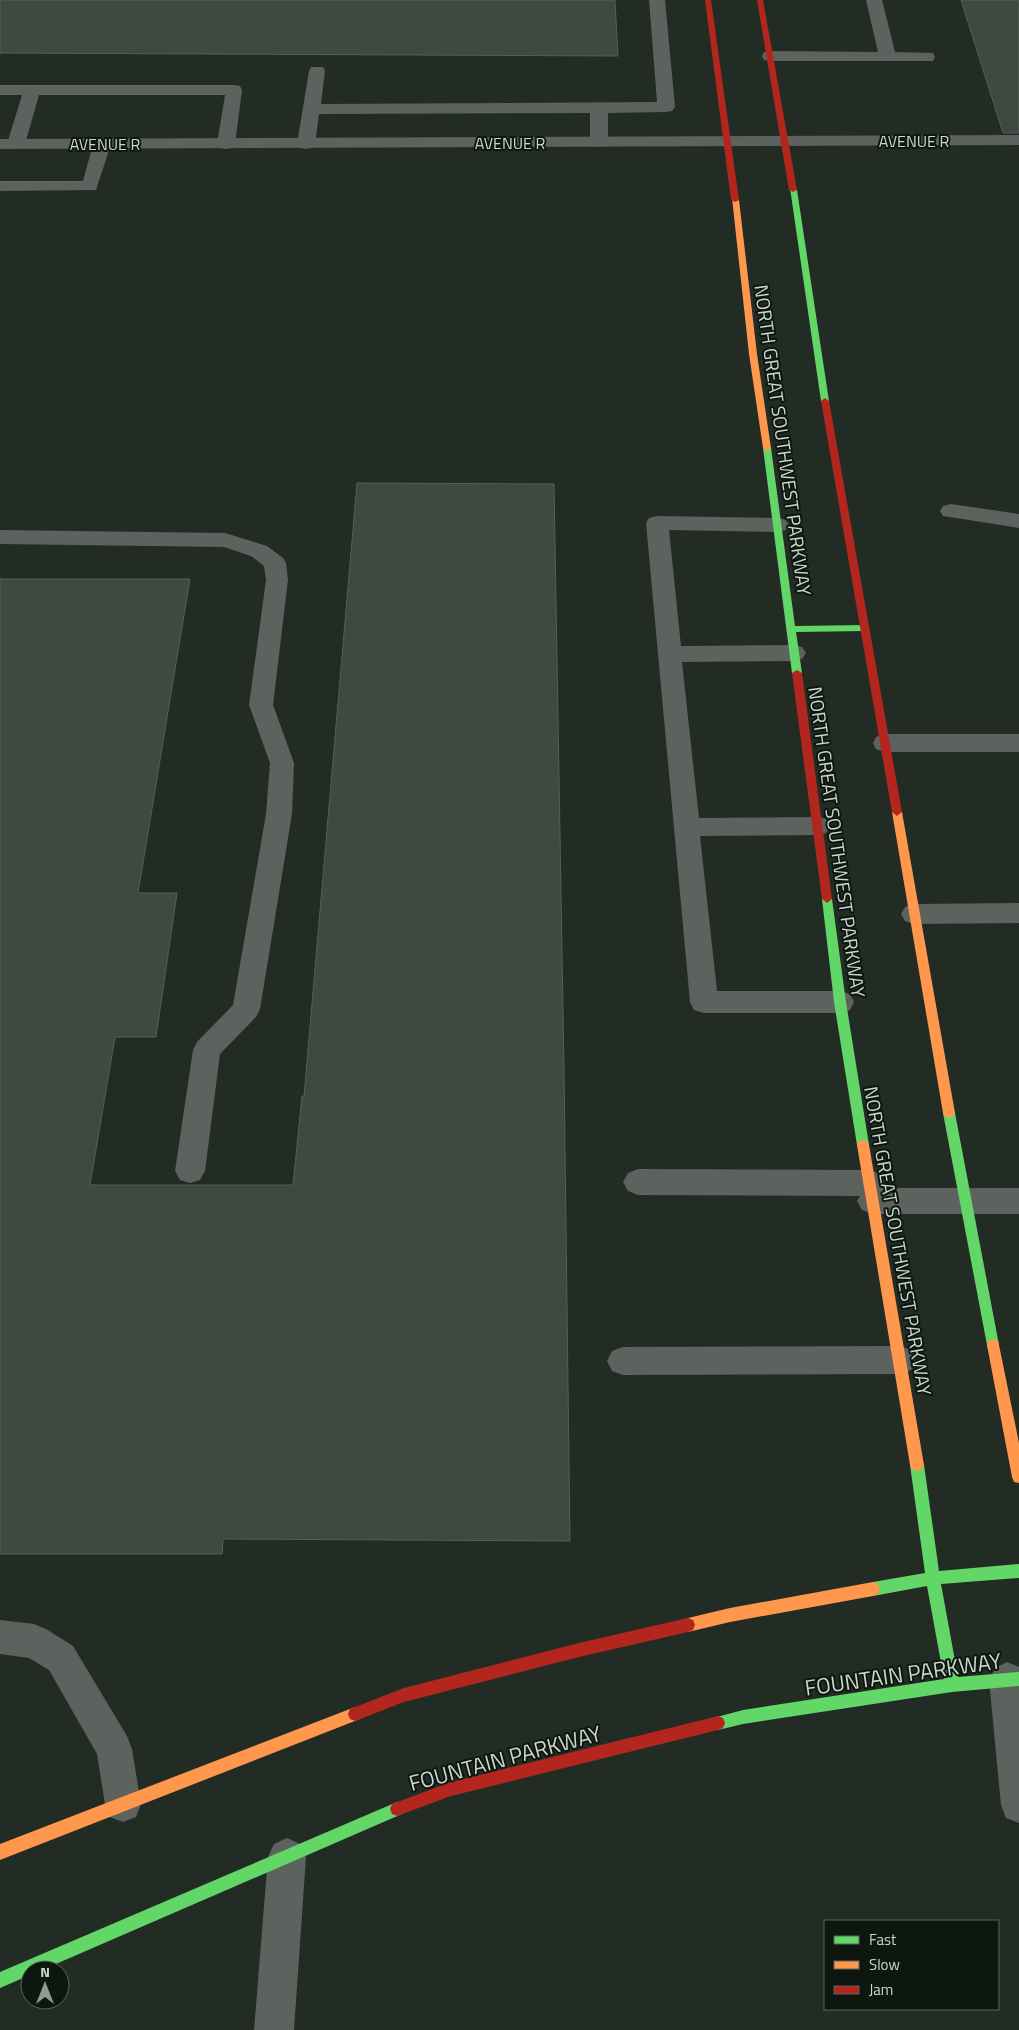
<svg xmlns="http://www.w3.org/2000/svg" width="1019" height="2030" viewBox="0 0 1019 2030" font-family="'Titillium Web',sans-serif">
<rect width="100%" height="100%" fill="#222c25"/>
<path fill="#404842" stroke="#555e58" d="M0,0H615L618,56L0,53Z
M961,0H1019V133H1003Z
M357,483L554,484L564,1069L570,1541L223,1539L222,1554H0V579H190L138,893H177L156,1037H115L90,1185H293L302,1096H304Z"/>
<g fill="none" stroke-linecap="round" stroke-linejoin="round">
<path fill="#5c625e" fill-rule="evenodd" d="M649,0H665L675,107L672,111L666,112L608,113V142L605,146L599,147L593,146L590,142V113L319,114L315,144L312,148L306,149L300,148L297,144L309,71L311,67H323L325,71L321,104L657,102Z
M866,0H882L895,52L933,53L935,57L933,61H770L764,60L762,56L764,52L770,51L878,52Z
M0,85H234L240,86L242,90L235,144L232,148L226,149L220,148L217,144L225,95H39L25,144L22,148L16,149L10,148L7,144L22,95H0Z
M102,139L108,140L111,144L96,190L0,191V181H83L93,144L96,140Z
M951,504L1019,514V528L943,516L940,511L943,506Z
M657,516L778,518L786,520L789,525L786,530L778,532L669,530L681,646L794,645L802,647L806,653L802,659L794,661L682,662L699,818L817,817L826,819L830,826L826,833L817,835L700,836L717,991H840L850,994L854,1002L850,1010L840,1013H704L694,1010L690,1002L646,523L649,518Z
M0,530L225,533L267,546L283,558L286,563L288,580L273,705L294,763L292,814L260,1009L256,1017L220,1054L205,1171L200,1180L190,1183L180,1180L175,1171L193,1050L197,1042L233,1005L266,814L270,763L249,705L266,580L264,566L251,556L224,547L0,544Z
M885,734H1019V752H885L876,749L873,743L876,737Z
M1019,903V923L914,924L905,921L901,914L905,907L914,904Z
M638,1169L870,1170L880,1174L885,1183L882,1188H1019V1214H872L862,1210L857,1201L860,1196L638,1195L628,1191L623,1182L628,1173Z
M900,1346L911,1350L916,1360L911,1370L900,1374L623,1375L612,1371L607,1361L612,1351L623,1347Z
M0,1620L34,1624L46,1629L73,1646L127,1736L132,1749L141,1804L136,1817L123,1822L110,1817L105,1804L97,1754L49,1670L29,1658L0,1654Z
M1007,1662L1019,1667V1823L1006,1818L1001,1805L989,1680L995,1668Z
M287,1838L300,1844L306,1857L294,2030H254L268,1857L274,1844Z"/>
<path fill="#5c625e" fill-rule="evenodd" d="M1019,135V145L0,149V139Z"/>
<path fill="#63d668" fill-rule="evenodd" d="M790,188L797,190L829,401L825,404L821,401Z
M767,445L771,448L795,626L865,625L870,628L865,631L796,632L802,673L797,676L792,673L763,448Z
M827,895L832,899L846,1002L869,1145L867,1149L863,1150L859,1149L857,1145L834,1002L822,899Z
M949,1108L953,1110L955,1113L999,1345L998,1349L993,1351L988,1349L987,1345L943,1113L945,1110Z
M917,1459L922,1461L924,1465L939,1571L1019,1564V1578L941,1584L958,1677L1019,1672V1686L952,1692L743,1724L718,1730L713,1728L711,1723L713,1718L743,1710L944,1679L927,1586L873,1596L868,1594L866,1589L868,1584L873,1582L925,1573L910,1465L912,1461Z
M397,1802L402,1804L404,1809L402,1814L42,1970H30V1975L0,1988V1972Z"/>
<path fill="#ff974d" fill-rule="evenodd" d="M732,198L739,200L757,354L771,448L767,451L763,448L749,354Z
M897,808L902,812L955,1113L953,1116L949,1118L945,1116L943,1113L892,812Z
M863,1140L867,1141L869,1145L924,1465L922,1469L917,1471L912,1469L910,1465L857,1145L859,1141Z
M993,1339L998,1341L999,1345L1019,1443V1483L1014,1482L1012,1477L987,1345L988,1341Z
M873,1582L878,1584L880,1589L878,1594L873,1596L730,1622L688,1632L683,1630L681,1625L683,1620L688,1618L730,1608Z
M355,1707L360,1709L362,1714L360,1719L0,1860V1844Z"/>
<path fill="#b3261e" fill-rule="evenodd" d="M705,0H711L739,200L735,202L731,200Z
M757,0H763L797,190L793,192L789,190Z
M825,398L829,401L902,812L897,816L892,812L821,401Z
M797,670L802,673L832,899L827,903L822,899L792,673Z
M688,1618L693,1620L695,1625L693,1630L688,1632L579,1657L404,1702L355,1721L350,1719L348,1714L350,1709L404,1688L579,1643Z
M718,1716L723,1718L725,1723L723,1728L718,1730L451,1796L397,1816L392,1814L390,1809L392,1804L451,1782Z"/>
</g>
<g text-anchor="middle" stroke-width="4" stroke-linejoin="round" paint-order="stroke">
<g font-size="16" fill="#cbd6ce" stroke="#0e1610">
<text x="914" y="147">AVENUE R</text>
<text x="510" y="149">AVENUE R</text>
<text x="105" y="150">AVENUE R</text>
</g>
<g font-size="19" fill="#cbd6ce" stroke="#0e1610">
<text transform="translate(783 440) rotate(82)" y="7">NORTH GREAT SOUTHWEST PARKWAY</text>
<text transform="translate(837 842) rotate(82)" y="7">NORTH GREAT SOUTHWEST PARKWAY</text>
<text transform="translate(898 1241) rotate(80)" y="7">NORTH GREAT SOUTHWEST PARKWAY</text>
</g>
<g font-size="22" fill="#cbd6ce" stroke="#0e1610">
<text transform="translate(903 1674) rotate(-8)" y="8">FOUNTAIN PARKWAY</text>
<text transform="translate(505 1758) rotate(-15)" y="8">FOUNTAIN PARKWAY</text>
</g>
</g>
<rect x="824" y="1920" width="175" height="90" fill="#0e1610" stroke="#5a635c"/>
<rect x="834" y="1936" width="25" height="8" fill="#63d668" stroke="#5a635c"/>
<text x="869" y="1945" font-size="15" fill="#cbd6ce">Fast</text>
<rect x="834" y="1961" width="25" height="8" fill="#ff974d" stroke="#5a635c"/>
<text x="869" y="1970" font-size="15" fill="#cbd6ce">Slow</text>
<rect x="834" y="1986" width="25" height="8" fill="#b3261e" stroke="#5a635c"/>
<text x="869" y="1995" font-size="15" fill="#cbd6ce">Jam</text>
<g transform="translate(45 1985)"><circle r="24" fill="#0e1610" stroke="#5a635c"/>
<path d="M0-4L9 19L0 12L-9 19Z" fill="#909a93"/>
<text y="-8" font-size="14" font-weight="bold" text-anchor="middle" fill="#cbd6ce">N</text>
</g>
</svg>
